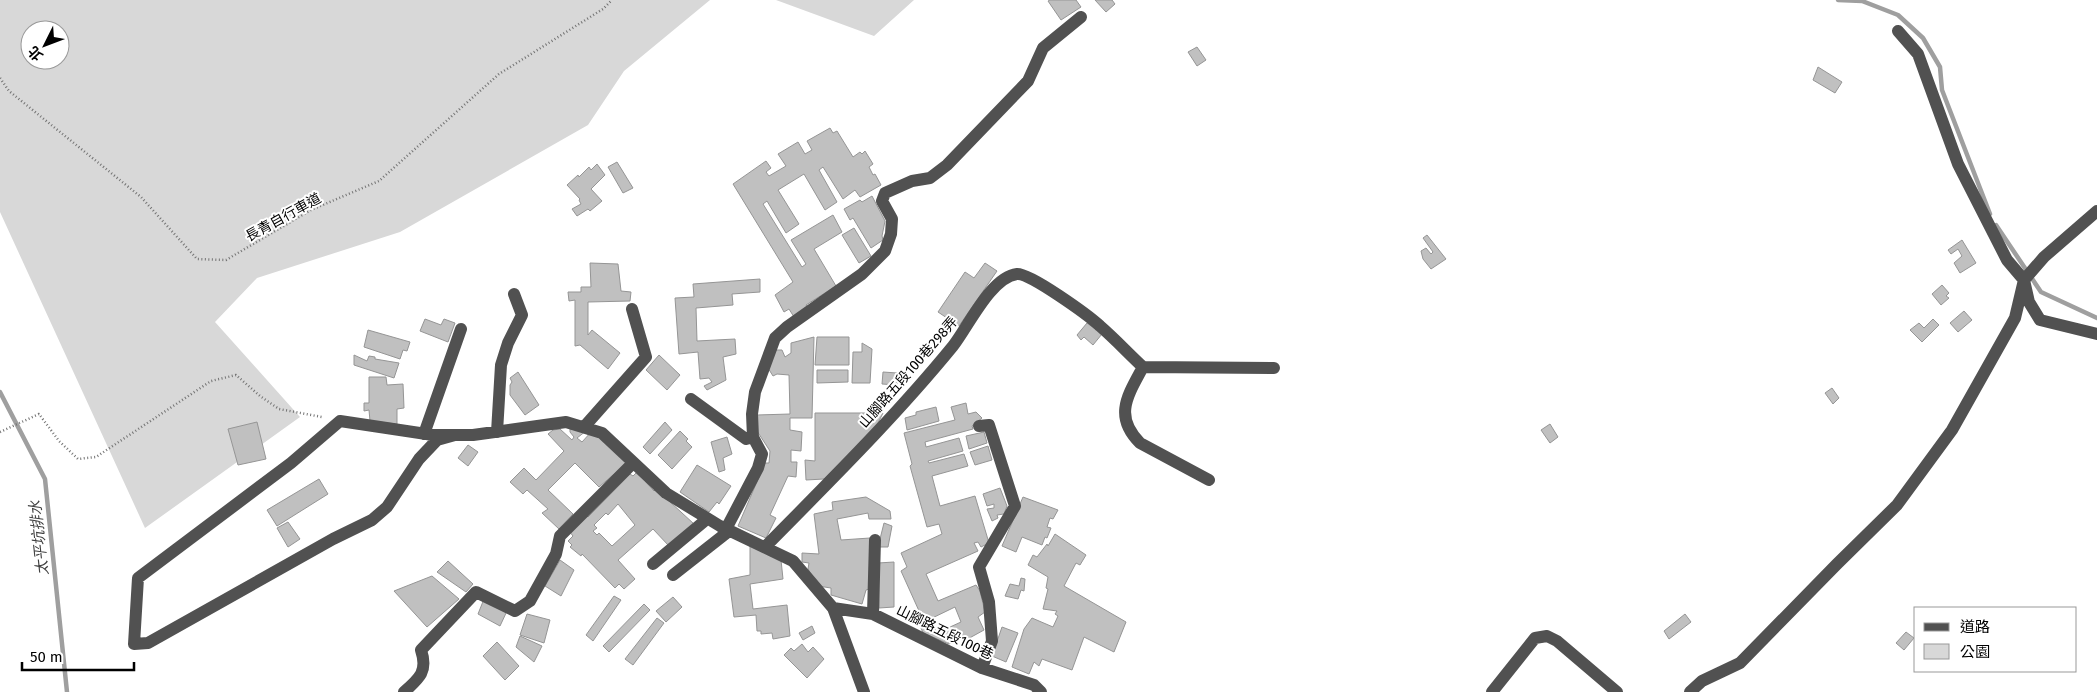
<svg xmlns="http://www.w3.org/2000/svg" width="2097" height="692" viewBox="0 0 2097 692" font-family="'Fira Sans','Noto Sans TC',sans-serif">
<rect width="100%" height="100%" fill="#fff"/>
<path fill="#d8d8d8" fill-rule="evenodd" d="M0,0H710L624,71L588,125L400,232L257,278L215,322L300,417L145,528L0,212ZM30,30H60V60H30Z
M776,0H914L874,36Z"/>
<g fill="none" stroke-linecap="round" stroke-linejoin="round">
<path stroke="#9f9f9f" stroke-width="4.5" d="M1838,0L1862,1L1898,15L1923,38L1940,67L1942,90L1990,214
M1996,225L2041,292L2097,318
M0,392L45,479L67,692"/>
</g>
<path fill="#c0c0c0" stroke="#959595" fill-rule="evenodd" d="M1050,0H1076L1081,7L1061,20L1048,1Z
M1095,0H1112L1115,4L1106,12Z
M1197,47L1206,60L1197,66L1188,52Z
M1818,67L1842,82L1835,93L1813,80Z
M830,128L833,133L837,131L853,157L860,152L862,154L865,151L873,164L869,167L873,175L875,174L881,185L860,197L855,190L843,199L823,167L819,170L837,202L825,210L804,174L778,190L799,224L786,233L767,201L763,204L802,267L806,264L791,240L833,215L842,232L814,249L836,286L806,305L808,308L794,317L789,309L784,312L775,295L793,282L733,184L766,161L771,168L766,172L769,176L786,166L778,154L798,142L805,154L812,150L807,141Z
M617,162L633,188L623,193L608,167Z
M597,164L605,175L591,189L602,201L590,211L588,209L577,216L572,209L581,204L579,200L580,199L567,185L578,175L579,177L589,167L591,170Z
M872,196L885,221L882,236L883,240L871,248L853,218L850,220L844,209L860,200L862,202Z
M854,228L871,256L859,263L842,235Z
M1427,235L1446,259L1431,269L1423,259L1421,251L1426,248L1431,254L1433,252L1423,238Z
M1962,240L1976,263L1960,273L1954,263L1962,256L1958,249L1951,254L1948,250Z
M590,263L618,264L621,291L631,292L630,301L588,302V335L592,330L620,353L608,369L580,345L575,346V300L569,301L568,292H581V287H591Z
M985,263L997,271L959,326L938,312L965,272L974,278Z
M760,279V292L732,294L733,305L696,308L697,341L735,339L736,354L723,357L726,380L707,390L704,386L712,382L709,378L700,379L698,352L679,354L675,298L694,297L693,284Z
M1942,285L1949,293L1946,296L1949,298L1941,305L1932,294Z
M1964,311L1972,320L1958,332L1950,323Z
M425,319L441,325L444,319L455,323L448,342L420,331Z
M1933,319L1939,325L1922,342L1910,330L1919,323L1924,328Z
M1087,323L1102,334L1093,345L1084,337L1081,340L1077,335Z
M368,330L410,342L407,351L403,350L400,359L364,347Z
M814,337L812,418H790V430L802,432L801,451L791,450V462H797L796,477L788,476L770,515L776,518L766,538L738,526L765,463H769L770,451L757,431V415L790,414L789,375L777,374L773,376L768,368L776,350H782L785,357L791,353V343Z
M817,337H849V365H815Z
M862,343L872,349L870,383H852L853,352H862Z
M354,355L367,361L369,356L375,357V359L399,363L394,378L354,365Z
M659,355L680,375L667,390L646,370Z
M817,370H848V382L817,383Z
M518,372L539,405L525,415L510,395V385L512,382L510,378Z
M883,372L897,373V385L882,384Z
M369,377H386L387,385L403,384L404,408L397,409V424L370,421L369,410L364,411V403H369Z
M1832,388L1839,398L1833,404L1825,393Z
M966,403L968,414L976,412L982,418L972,426L973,429L925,442L926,447L959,438L963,451L928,461L929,463L964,454L968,466L932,476L940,506L975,496L989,543L981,547L978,542L974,543L978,551L926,574L938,601L976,585L980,591L985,612L978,617L984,630L964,641L962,638L949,644L923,633L921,628L932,623L937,633L961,622L955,607L924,622L901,571L907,567L901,553L942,534L939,524L927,527L910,466L912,464L904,433L955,420L951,407Z
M936,407L939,421L907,430L905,418L916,415V412Z
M815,413H883L876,427L824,479L806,480L805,460L815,461Z
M257,422L266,459L238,465L228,429Z
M665,422L672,430L650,454L643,447Z
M1550,424L1558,437L1550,443L1541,430Z
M560,429L572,440L574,437L570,432V429L586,431L577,438L582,442L592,431L627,463L599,487L575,463L548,490L573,514L559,529L542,513L548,509L527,490L523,494L510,482L524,468L536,480L564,451L548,434L553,430Z
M680,431L688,439L686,441L692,447L672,469L658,455Z
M984,432L987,443L969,449L966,436Z
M727,437L732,454L723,458L725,470L719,472L711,442Z
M468,445L478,452L468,466L458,458Z
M988,446L992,460L975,465L970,452Z
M697,465L731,486L719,504L717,502L709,512L680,492Z
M637,472L654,491L656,489L694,524L669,546L653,529L618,560L635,579L624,589L619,584L615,588L582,554L581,556L570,547L572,545L568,541L573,536L569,531L586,515L588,517L630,474L633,476ZM618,504L635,525L612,546L599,533L597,535L593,531L597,528L594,525L606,513L608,515Z
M319,479L328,494L277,526L267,510Z
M1000,488L1007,506L1004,514L997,515L998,518L992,521L987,509L994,508V504L987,506L983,494Z
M866,497L890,511L891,519H869L868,513L837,519L841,540L870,538L869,589L866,590L862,604L831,595V588L818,586L808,569L809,563L802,562V553L819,554L814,514L833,510L832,502Z
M1023,497L1058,510L1053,519L1050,518L1047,527L1051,528L1047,538L1045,537L1042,545L1022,537L1016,552L1002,546Z
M288,522L300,539L288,547L277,528Z
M884,523L892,526L888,547H878Z
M1055,534L1086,555L1080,565L1076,563L1064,586L1126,622L1114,652L1084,637L1072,670L1042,659L1039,666L1034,662L1029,674L1012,667L1024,629L1032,618L1053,627L1058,616L1055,614L1057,611L1043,609L1048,589L1046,588L1048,577L1028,565L1033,555L1037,557L1047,544L1048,546Z
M750,546L781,560L783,579L750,584L753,609L787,605L790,636L773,639L772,633L761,634V631H757L756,615L734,617L729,579L750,575Z
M560,560L574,570L561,596L545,586Z
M448,561L473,584L466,592L437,572Z
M894,562V607L879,608L878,563Z
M432,576L459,599L427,627L394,591Z
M1021,578L1025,579L1024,591L1021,590L1018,599L1005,596L1010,584L1019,586Z
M614,596L621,600L593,641L586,635Z
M673,597L682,607L666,622L656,611Z
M484,599L507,611L500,626L478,614Z
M644,604L650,610L609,652L603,646Z
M527,614L550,620L544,643L520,635Z
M1685,614L1691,622L1669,639L1664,631Z
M657,618L664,623L633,665L625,659Z
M812,626L815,633L803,640L799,633Z
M1002,627L1018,633L1006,662L992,656Z
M1906,632L1914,638L1904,650L1896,643Z
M520,636L542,646L534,662L516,647Z
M497,642L519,666L505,680L483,656Z
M802,644L808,652L813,647L824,659L807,678L784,655L791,648L794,651Z"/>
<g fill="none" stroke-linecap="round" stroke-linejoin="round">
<path stroke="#737373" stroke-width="2.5" stroke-dasharray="1 2.5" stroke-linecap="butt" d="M0,78L9,91L141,197L197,259L226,260L311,210L379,181L499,74L603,9L612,0
M0,432L39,414L59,441L78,459L96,457L211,381L236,375L260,396L279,409L322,417"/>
<path stroke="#515151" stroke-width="12" d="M1898,31L1918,54L1958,164L2007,260L2024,280L2029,302L2040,320L2097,334
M1143,367C1128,395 1113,416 1140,443L1209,480
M691,399L746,439L753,437
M979,426L989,425L1015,506L979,567L989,602L992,641L982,668
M584,427L646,357L632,309
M497,432L501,365L508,343L522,315L514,294
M424,434L461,329
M455,435L437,440L419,459L387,507L372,520L333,539L148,643L134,644L138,578L291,463L340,421L433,435H473L566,422L602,433L666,493L720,526L793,561L833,608L864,692
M726,529L758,468L762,454L753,437L752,414L755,392L775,338L787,327L862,274L885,251L891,234L892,219L882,201L885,193L912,181L930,178L947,165L1028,81L1043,48L1081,17
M765,547C829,482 895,417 953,346C968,327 991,277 1017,274C1030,273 1088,315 1100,326C1115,339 1129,354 1143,367L1274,368
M653,564L707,519
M673,575L729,531
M833,608L873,614L982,668L1034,685L1041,692
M873,614L875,540
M404,692C420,678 428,671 421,650L476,592L515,611L530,601L556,554L560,536L633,463
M1492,692L1535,638L1547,636L1557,641L1617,692
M1690,692L1702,681L1740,663L1837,564L1897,505L1952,430L2015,318L2024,280L2044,257L2097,211"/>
</g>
<g text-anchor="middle" stroke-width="4" stroke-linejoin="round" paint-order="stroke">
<g font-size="14" fill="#000" stroke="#fff">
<text transform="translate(283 217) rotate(-29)" y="5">長青自行車道</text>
<text transform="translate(908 372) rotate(-49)" y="5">山腳路五段100巷298弄</text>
<text transform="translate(945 632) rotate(26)" y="5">山腳路五段100巷</text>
</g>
<g font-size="15" font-style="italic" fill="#404040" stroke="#fff">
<text transform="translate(39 538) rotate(-96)" y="5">太平坑排水</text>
</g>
</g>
<rect x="1914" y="607" width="162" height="65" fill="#ffffff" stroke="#999999"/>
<rect x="1924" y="623" width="25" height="8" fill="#515151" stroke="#999999"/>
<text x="1960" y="632" font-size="15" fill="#000000">道路</text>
<rect x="1924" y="644" width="25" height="15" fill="#d8d8d8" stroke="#999999"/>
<text x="1960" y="657" font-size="15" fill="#000000">公園</text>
<g transform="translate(45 45) rotate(228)"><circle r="24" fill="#ffffff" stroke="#999999"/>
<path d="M0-4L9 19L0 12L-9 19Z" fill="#000000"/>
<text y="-8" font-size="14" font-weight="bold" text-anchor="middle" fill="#000000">北</text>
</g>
<path d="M22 662v8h112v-8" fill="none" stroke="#000000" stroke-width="2.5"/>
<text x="30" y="662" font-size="15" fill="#000000" stroke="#ffffff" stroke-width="4" paint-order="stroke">50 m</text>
</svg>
